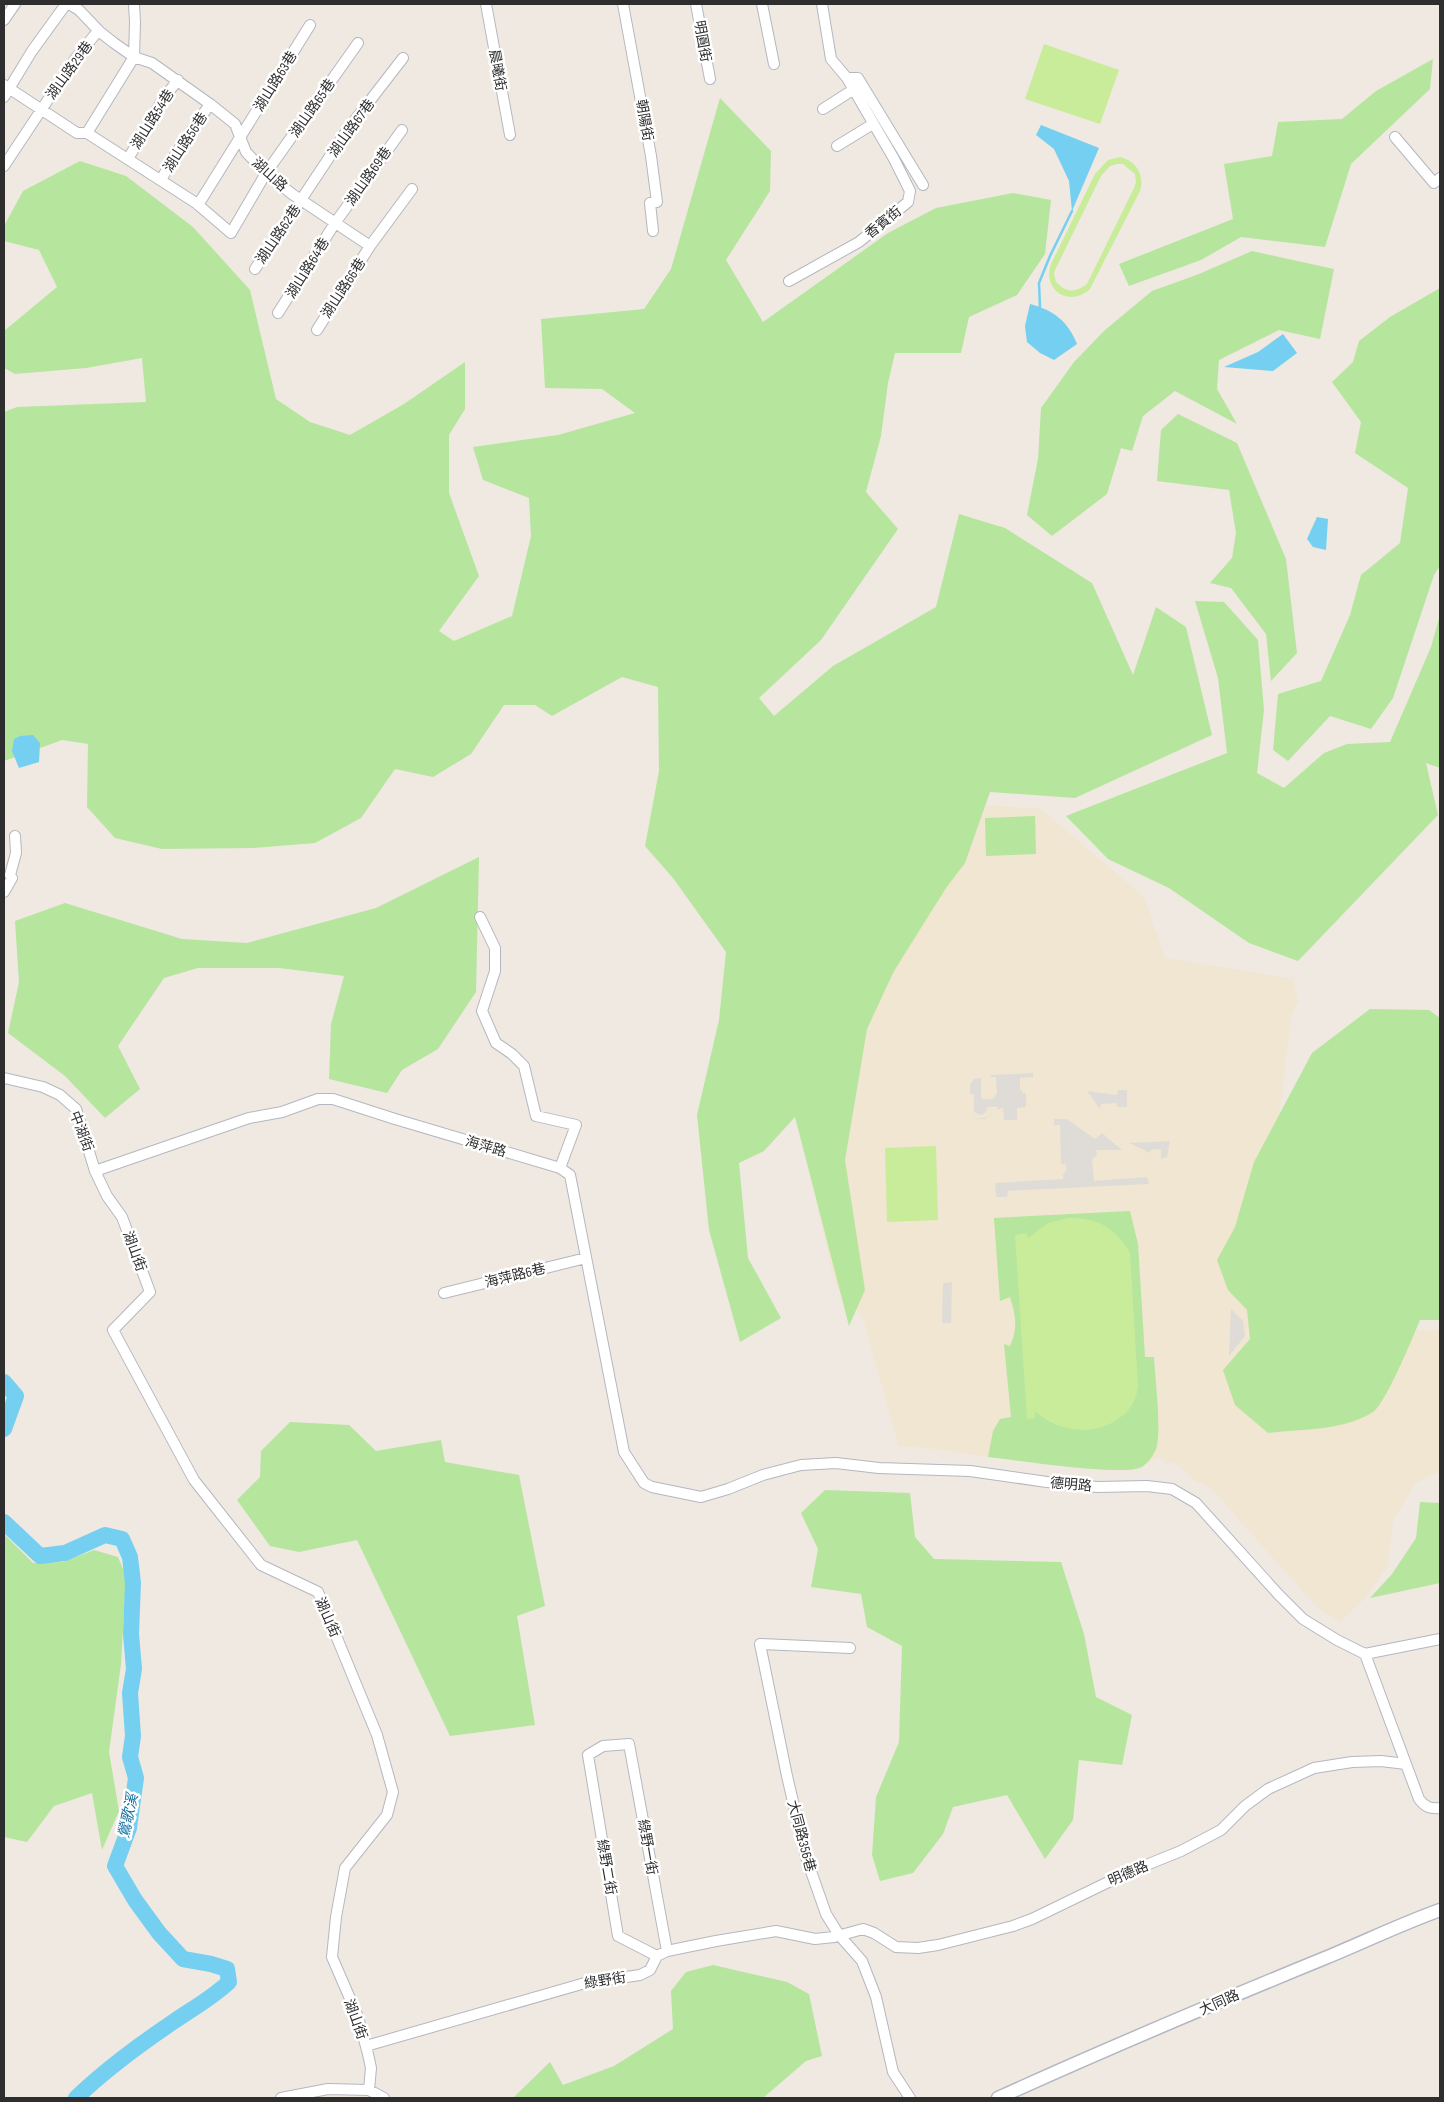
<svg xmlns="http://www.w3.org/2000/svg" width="1444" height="2102" viewBox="0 0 1444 2102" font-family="'Sofia Sans Condensed','Noto Sans TC',sans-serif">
<rect width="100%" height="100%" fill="#efe9e1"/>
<path fill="#f0e6d1" d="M969,804L1041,809L1144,897L1165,958L1293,979L1298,1001L1291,1017L1280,1110L1281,1187L1360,1330H1440V1471L1416,1483L1393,1520L1388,1566L1364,1599L1340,1622L1318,1608L1209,1486L1195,1481L1175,1463L1170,1462L1166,1464L1160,1457L1132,1470H1107L988,1457L928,1448L899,1446L863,1318L835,1284L816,1202L830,1013Z"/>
<path fill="#b6e59e" d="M1433,59L1430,89L1351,164L1325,247L1241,237L1201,260L1129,286L1119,264L1233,219L1224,164L1272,156L1278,122L1342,119L1376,91Z
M720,98L771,151L770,191L726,260L763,322L888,233L936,208L1013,193L1051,200L1045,254L1017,295L969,317L961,353H895L888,383L881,436L866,492L898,529L821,640L759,698L774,716L833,666L936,607L959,514L1005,528L1092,583L1133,675L1156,607L1186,627L1212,735L1075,798L990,792L965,863L946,888L894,971L867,1029L845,1160L865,1290L849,1326L795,1117L764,1151L739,1163L748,1258L781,1318L740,1342L709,1230L697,1115L719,1020L726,952L673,878L645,846L659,771L658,687L622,677L552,716L535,705H504L471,754L433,777L395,769L361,818L315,843L253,848L162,849L115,838L87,807L88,744L62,740L4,761V412L17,407L146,402L142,358L86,368L15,374L4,368V331L57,287L39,250L4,241V226L23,191L80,161L126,176L193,227L250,290L276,399L310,422L350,435L404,404L465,362V409L449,435V493L479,576L439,631L454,641L512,616L531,536L529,498L483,480L473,447L558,435L635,413L602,389L545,388L541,319L644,309L671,269Z
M1252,251L1334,269L1320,339L1279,330L1219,360L1217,389L1237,424L1175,391L1143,416L1132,451L1121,448L1107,494L1052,536L1027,515L1038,459L1041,408L1074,362L1105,330L1152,291L1199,274Z
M1440,288V566L1434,575L1393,698L1371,729L1330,716L1288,761L1273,750L1278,694L1321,681L1350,615L1361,575L1400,543L1408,488L1355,453L1361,422L1332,382L1353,362L1359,341L1390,317Z
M1178,414L1237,443L1286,559L1297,653L1271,681L1266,634L1231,588L1210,583L1232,558L1236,533L1229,490L1157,481L1161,430Z
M1195,601L1224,602L1258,640L1264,710L1257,773L1284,788L1324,753L1347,744L1390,742L1431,647L1440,615V768L1426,763L1438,815L1298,961L1249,943L1169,888L1108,859L1066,816L1227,753L1218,678Z
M1035,816L1036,854L986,856L985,818Z
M479,857L476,992L438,1049L402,1070L387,1093L329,1079L331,1024L344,976L279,968H198L164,978L118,1046L140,1089L105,1118L65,1076L8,1033L19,982L15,921L65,903L182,939L247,943L376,908Z
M1370,1009L1429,1010L1440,1018V1320H1420C1413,1337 1385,1405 1373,1412C1344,1431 1301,1429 1268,1433L1235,1405L1223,1370L1250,1339L1247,1310L1228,1290L1217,1260L1235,1227L1254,1162L1312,1053Z
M1130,1211L1138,1244L1145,1357H1154C1155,1379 1162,1430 1156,1449C1153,1456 1148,1463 1142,1467C1122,1477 1016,1460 988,1457L993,1431L1000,1419L1011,1417L1004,1344L1010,1346C1018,1328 1016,1316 1010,1297L1000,1301L994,1218Z
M290,1422L349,1425L376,1451L441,1440L445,1462L519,1475L545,1606L517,1616L535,1725L450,1736L357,1540L299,1552L270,1546L237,1500L260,1477L261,1451Z
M825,1490L910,1493L915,1537L934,1559L1061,1562L1084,1634L1096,1697L1132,1715L1122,1765L1079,1760L1073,1820L1045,1859L1007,1795L953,1807L943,1834L913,1873L880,1881L872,1855L876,1797L899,1742L902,1646L867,1627L861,1594L811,1587L818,1549L801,1513Z
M1420,1502L1440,1503V1583L1370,1598L1392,1574L1416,1538Z
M4,1534L33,1563L63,1562L94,1550L118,1557L126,1576L121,1664L109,1752L119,1811L102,1850L92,1793L54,1806L27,1842L4,1837Z
M713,1965L787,1982L809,1994L822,2056L806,2061L763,2098H483L514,2097L550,2062L563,2085L614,2066L673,2029L671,1991L686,1972Z"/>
<path fill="#c9ec9a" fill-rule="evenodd" d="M1044,44L1119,70L1100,124L1025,99Z
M1120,157C1136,161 1145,174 1140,191L1090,289C1069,308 1042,290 1051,264L1095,174L1108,160ZM1117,164H1123L1135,174L1136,182L1134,188L1087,284C1075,293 1067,293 1056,282L1054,274L1055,270L1101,176L1110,166Z
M936,1146L938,1220L887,1222L885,1148Z
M1068,1218C1098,1218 1115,1227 1130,1253L1138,1387C1137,1393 1135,1400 1132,1405C1109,1438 1062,1436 1035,1411V1418L1027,1419L1015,1235L1027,1233L1028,1238L1048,1223Z"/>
<path fill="#dfdcd8" d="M1033,1073V1077L1020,1078V1090H1022V1093H1026V1107L1017,1108V1120H1004L1003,1108L995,1110L985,1119H970L985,1118L999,1107H988L985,1113L981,1115L974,1112V1094H970V1084L974,1079L981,1078V1097L983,1099H992L997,1094L996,1077H991V1075Z
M1118,1090H1127V1107H1117V1103L1101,1104L1100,1109L1087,1091L1117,1095Z
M1054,1119H1067L1095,1139L1102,1133L1122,1150H1096L1097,1155L1092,1159L1094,1181L1147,1177L1149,1184L1008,1191L1007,1197H996L995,1183L1063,1179V1175L1067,1169L1065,1164H1061L1060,1125H1054Z
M1170,1141L1167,1157L1161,1159V1150L1154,1149L1151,1150L1150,1153L1129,1143Z
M952,1282L951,1323H942L943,1283Z
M1231,1309L1243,1321L1245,1336L1229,1356Z"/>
<path fill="#75cff0" d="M1041,125L1099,148L1072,211L1069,181L1054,149L1036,135Z
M1030,304C1053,310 1068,321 1077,344L1054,360L1040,353L1027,342L1025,326Z
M1283,334L1297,353L1273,371L1224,367L1258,352Z
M1317,517L1328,519L1326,550L1313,547L1307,539Z
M33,735L40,743L39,762L19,768L12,751L14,739L20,736Z"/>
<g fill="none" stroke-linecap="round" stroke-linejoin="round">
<path stroke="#75cff0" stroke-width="2.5" d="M1040,307L1039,283L1050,256L1072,211"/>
<path stroke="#75cff0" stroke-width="16" d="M4,1382L16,1396L4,1429
M4,1522L40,1556L65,1553L105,1535L122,1539L130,1557L133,1583L131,1634L134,1669L130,1693L133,1736L130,1757L136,1778L129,1828L115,1866L135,1900L159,1933L183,1959L211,1964L227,1969L229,1982C212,1998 192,2009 173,2022C139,2045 105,2070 76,2098"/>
<defs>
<path id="minor" d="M69,4L79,10L100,32L114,43L134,57L152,63L210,104L235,124L246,152L266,173L292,194L370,246
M486,4L510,135
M623,4L651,156L657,202L650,203L653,231
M696,4L710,79
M762,4L774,64
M822,4L831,59L847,78H858L923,185
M4,20L15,4
M4,85L77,133H87L196,203L231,233L266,173L358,43
M4,97L32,51L66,4
M823,109L848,93
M87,133L134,57L135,22L134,4
M1395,137L1434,183L1440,178
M837,146L868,127
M128,159L163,99L178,80
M4,166L75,59L98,31
M161,180L175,155L210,104
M198,205L310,25
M255,269L348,129L403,58
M789,281L859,242L908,202L910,191L894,159L847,78
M278,313L335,223L402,130
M317,330L370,246L412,189
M4,892L12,878L10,875L16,853L15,836
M480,917L495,948V971L482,1011L496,1043L512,1054L524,1066L536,1116L576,1125L560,1168
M4,1078L43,1087L60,1095L76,1109L95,1171L107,1196L122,1217L150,1292L113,1330L194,1480L261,1565L318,1592L377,1735L393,1792L387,1815L345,1868L336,1917L332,1957L358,2017L368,2054L371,2068L369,2090L384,2098
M95,1171L249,1118L282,1112L318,1099H333L395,1119L560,1168L570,1175L624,1452L644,1483L652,1487L701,1497L728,1489L763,1475L801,1465L836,1463L879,1468L970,1471L1047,1482L1097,1487L1147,1486L1172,1489L1196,1503L1278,1594L1303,1619L1337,1640L1365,1654L1440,1639
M444,1293L586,1258
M850,1648L760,1644L787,1776L806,1857L826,1914L839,1935L862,1961L876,1997L893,2072L910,2098
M1365,1654L1419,1799C1425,1807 1430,1809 1440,1808
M657,1956L618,1936L588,1755L603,1746L629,1744L667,1951
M366,2046L585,1983L640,1975L650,1970L657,1956L667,1951L716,1941L776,1931L815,1939L834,1937L863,1929L874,1933L896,1947L918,1948L938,1945L1013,1926L1032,1919L1129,1872L1181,1851L1221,1830L1245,1806L1268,1789L1314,1768L1352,1762L1381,1761L1406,1764
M281,2098L328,2089L369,2090"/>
<path id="tertiary" d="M998,2098C1106,2049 1215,2003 1325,1958C1364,1942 1401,1924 1440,1910"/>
</defs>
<use href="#minor" stroke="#b4b7c1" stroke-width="12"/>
<use href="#tertiary" stroke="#b4b7c1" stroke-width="15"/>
<use href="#minor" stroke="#fff" stroke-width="10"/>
<use href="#tertiary" stroke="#fff" stroke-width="12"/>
</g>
<g text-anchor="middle" stroke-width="5" stroke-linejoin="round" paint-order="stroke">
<g font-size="14" fill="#2e2e2e" stroke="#fff">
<text transform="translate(703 41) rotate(80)" y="5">明圓街</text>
<text transform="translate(69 70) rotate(-54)" y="5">湖山路29巷</text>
<text transform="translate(498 70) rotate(80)" y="5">晨曦街</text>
<text transform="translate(275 81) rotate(-58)" y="5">湖山路63巷</text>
<text transform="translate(312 108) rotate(-55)" y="5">湖山路65巷</text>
<text transform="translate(152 119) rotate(-58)" y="5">湖山路54巷</text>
<text transform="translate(645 120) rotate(80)" y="5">朝陽街</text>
<text transform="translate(351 128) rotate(-54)" y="5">湖山路67巷</text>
<text transform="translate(185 142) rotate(-57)" y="5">湖山路56巷</text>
<text transform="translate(270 174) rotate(42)" y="5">湖山路</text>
<text transform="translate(368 176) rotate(-55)" y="5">湖山路69巷</text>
<text transform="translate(883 222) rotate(-39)" y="5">香賓街</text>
<text transform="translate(278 234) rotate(-56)" y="5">湖山路62巷</text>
<text transform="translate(307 268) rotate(-58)" y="5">湖山路64巷</text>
<text transform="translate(343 288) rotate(-57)" y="5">湖山路66巷</text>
<text transform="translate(82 1131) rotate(69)" y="5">中湖街</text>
<text transform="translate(486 1146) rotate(16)" y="5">海萍路</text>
<text transform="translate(135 1251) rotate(70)" y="5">湖山街</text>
<text transform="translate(515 1275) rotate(-14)" y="5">海萍路6巷</text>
<text transform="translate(1071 1484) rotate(5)" y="5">德明路</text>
<text transform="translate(328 1617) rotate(66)" y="5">湖山街</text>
<text transform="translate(802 1836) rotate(75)" y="5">大同路356巷</text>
<text transform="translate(648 1847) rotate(80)" y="5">綠野一街</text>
<text transform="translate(607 1867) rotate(80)" y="5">綠野二街</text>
<text transform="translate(1128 1873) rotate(-23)" y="5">明德路</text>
<text transform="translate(605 1980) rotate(-9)" y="5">綠野街</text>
<text transform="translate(1219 2002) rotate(-24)" y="5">大同路</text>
<text transform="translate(356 2019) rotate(70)" y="5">湖山街</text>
</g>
<g font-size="15" font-style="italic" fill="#0d6fa3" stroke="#fff">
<text transform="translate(128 1816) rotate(-78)" y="5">鶯歌溪</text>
</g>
</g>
<rect width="1444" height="2102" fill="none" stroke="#2e2e2e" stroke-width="10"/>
</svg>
